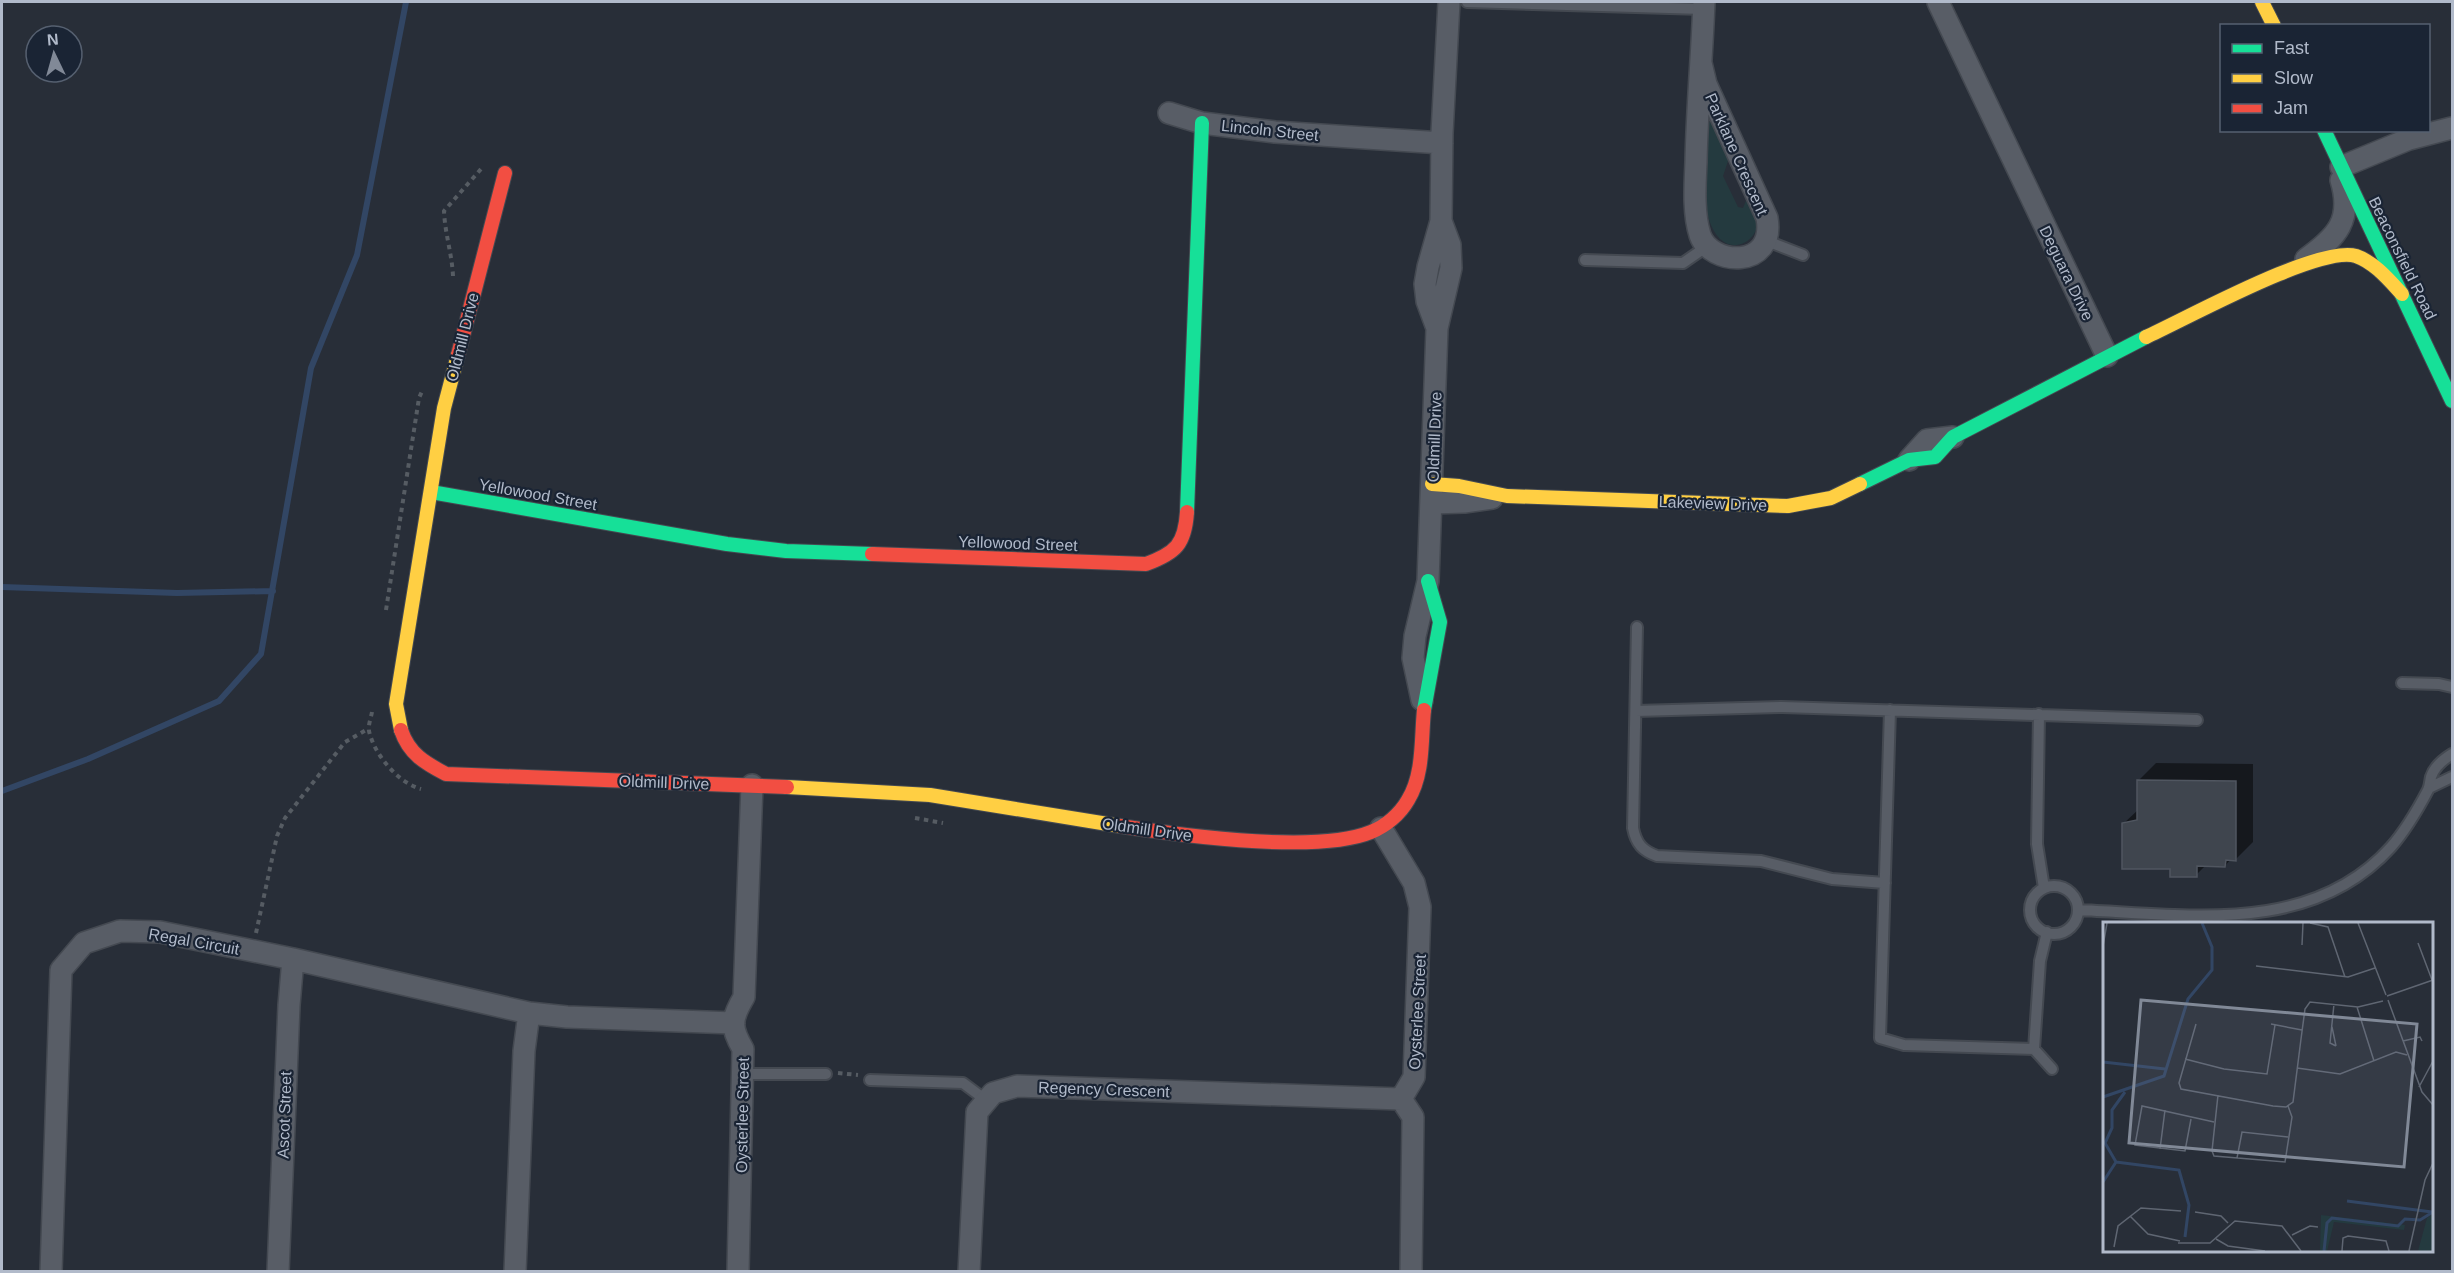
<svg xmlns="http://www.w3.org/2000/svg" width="2454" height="1273" viewBox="0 0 2454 1273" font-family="Arial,sans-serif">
<rect width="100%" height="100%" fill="#282e38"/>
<path fill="#243a3f" d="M1708,122H1712L1730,155L1723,176L1738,207L1743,208L1747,198C1750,202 1754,206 1756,209C1766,232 1740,257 1720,239C1710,229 1707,213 1704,200L1706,125Z"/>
<path fill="#0007" d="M2156,763L2253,764V842L2235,860L2231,859L2225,866L2206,865L2196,875L2171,868L2123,824L2139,809L2138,781Z"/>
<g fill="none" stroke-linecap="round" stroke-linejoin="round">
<path stroke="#324664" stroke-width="6" d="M2,587L177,593L273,591
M2,791L88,759L219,701L261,654L311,368L357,255L406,2"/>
</g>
<path fill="#3f454e" stroke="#505660" stroke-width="1.5" d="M2137,780L2236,781V861L2226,860L2225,867L2197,866V877H2170V869H2122V823L2137,820Z"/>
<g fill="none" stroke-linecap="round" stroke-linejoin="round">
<defs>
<path id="lane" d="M1467,2L1703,9
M1767,241L1803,255
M1585,260L1683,263L1706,247
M1637,627L1633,828C1636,844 1643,851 1657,856L1761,861L1832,879L1885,883
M2402,683L2439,684L2452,687
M1890,710L1880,1038L1904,1045L2034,1049L2040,961L2047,932
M1636,711L1782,707L2197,720
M2039,714L2037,844L2044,888
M2429,788L2452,777
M2030 910a24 24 0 1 1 48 0a24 24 0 1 1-48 0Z
M2078,910C2185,914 2310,937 2391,847C2405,831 2418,809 2428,790C2430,786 2430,781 2431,777C2434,767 2444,759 2452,754
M2034,1049L2052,1069
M743,1074H826
M870,1080L963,1083L987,1101"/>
<path id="street" d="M1938,2L2107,356
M1701,63L1706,84L1767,218C1776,270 1710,266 1700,235C1693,213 1695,185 1696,162C1697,109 1702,55 1704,2
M1169,113L1202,123L1275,132L1442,143
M2341,167L2409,139L2452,128
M2306,259C2337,237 2353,220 2341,180
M1437,328L1427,301L1425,284L1428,267L1441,221L1442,133L1449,2
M1909,460L1927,440L1953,437
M1432,503L1464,502L1492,498
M1422,700L1413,658L1415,636L1428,581L1437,328L1451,268L1450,245L1441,221
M1381,828L1414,883L1420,907L1414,1077L1401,1099L1413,1117L1411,1272
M51,1272L61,970L84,943L120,931L160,932L293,959L529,1013L567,1017L734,1023
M278,1272L289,1005L293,959
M515,1272L524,1051L529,1013
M738,1272L743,1049C730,1027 731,1019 744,997L752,785
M969,1272L977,1112L993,1093L1017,1086L1401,1099"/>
<path id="fast" d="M2324,130L2452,401
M1860,484L1909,460L1935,457L1953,437L2146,337
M431,492L727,544L786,551L872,554
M1187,512L1202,123
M1424,710L1440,622L1428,581"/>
<path id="slow" d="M2262,2L2274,26
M2146,337C2186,319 2319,245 2356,256C2374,262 2389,280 2402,294
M1432,484L1459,486L1507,496L1788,506L1831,498L1860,484
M401,730L396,704L444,408L458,355
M787,787L930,795L1120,826"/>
<path id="jam" d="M458,355L505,173
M872,554L1146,564C1176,553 1185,544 1187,512
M401,730C409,754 425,763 446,774L787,787
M1120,826C1179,835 1317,854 1371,832C1386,826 1400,814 1408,800C1424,774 1421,739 1424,710"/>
</defs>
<use href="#lane" stroke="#444951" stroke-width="14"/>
<use href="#street" stroke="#444951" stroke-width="24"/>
<use href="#fast" stroke="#444951" stroke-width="16"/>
<use href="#slow" stroke="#444951" stroke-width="16"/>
<use href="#jam" stroke="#444951" stroke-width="16"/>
<path stroke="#565c63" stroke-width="4" stroke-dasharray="4.5 4.5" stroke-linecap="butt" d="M453,276C452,254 445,234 444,211L481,169
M386,610L419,398L423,389
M372,712C371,718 368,725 369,731C374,754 398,783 421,789
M915,818L943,823
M256,933L277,836L285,818L345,742L368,729
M838,1073L858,1075"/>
<use href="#lane" stroke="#585d66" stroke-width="10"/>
<use href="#street" stroke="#585d66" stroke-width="21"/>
<use href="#fast" stroke="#16e098" stroke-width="14"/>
<use href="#slow" stroke="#ffcf43" stroke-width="14"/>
<use href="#jam" stroke="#f24e42" stroke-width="14"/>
</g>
<g text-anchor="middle" stroke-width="4.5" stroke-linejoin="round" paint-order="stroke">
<g font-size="16" fill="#b1baca" stroke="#1a2434">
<text transform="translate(1270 130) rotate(6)" y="6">Lincoln Street</text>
<text transform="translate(1737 154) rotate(66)" y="6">Parklane Crescent</text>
<text transform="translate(2403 258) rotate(64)" y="6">Beaconsfield Road</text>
<text transform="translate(2067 273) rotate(64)" y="6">Deguara Drive</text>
<text transform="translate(462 337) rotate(-76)" y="6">Oldmill Drive</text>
<text transform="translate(1434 437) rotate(-88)" y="6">Oldmill Drive</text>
<text transform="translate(538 494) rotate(10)" y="6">Yellowood Street</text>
<text transform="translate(1713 503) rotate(2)" y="6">Lakeview Drive</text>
<text transform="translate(1018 543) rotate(2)" y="6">Yellowood Street</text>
<text transform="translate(664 782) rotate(2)" y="6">Oldmill Drive</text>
<text transform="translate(1147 829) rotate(8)" y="6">Oldmill Drive</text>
<text transform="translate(194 941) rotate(10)" y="6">Regal Circuit</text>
<text transform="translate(1417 1012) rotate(-87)" y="6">Oysterlee Street</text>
<text transform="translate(1104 1089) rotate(2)" y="6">Regency Crescent</text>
<text transform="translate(284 1115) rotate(-88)" y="6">Ascot Street</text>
<text transform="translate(742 1115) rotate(-89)" y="6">Oysterlee Street</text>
</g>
</g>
<g transform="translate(2103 922)">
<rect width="330" height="330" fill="#282e38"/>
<path d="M330,292V329H315L324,296ZM218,293L302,303L301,308L231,300L224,329H217Z" fill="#243a3f"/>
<path fill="none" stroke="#324664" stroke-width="3" d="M0,140L62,147M0,175L61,154L85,77L109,48V25L99,1M13,240L76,248L86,283L82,315M0,260L13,240L2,221L9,206V188L22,170M244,279L329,290M221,329L224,301L229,296L295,304L302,297L317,298L330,290"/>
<path fill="none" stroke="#5f6672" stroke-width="1.5" d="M207,1L225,5L242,55M255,1L283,73M315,21L329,58M199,23L200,1M0,24L4,1M153,44L245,55L272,46M284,74L330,58M285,78L319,170L330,183M231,82L227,121L233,124M254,85L271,139M93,102L76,161L78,167L170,184L183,185L190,180L198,117M168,102L199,108M229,105L233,124M198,117L202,87L207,80L255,85L280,79M300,119L317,115L319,119M82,137L121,147L164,152L172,103M194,146L237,152L293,130L304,133M316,165L330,139M115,173L109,229L111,234L182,240L189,195L185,184M88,197L82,229L32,223L39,184L111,200M57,227L62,188M134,236L139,210L185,215M92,290L118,294L125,301M27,294L45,312L77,319M189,313L207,304L215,305M113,317L125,324L162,329M75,321H107L132,299L179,304L198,329M11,325L15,304L38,286L78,289M239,329L240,316L245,314L283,319L286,329M306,329L322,258L330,241"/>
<path fill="#818997" fill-opacity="0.15" stroke="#818997" stroke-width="3" d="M38,78L314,102L301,245L26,221Z"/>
<rect width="330" height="330" fill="none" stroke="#b1baca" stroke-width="3"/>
</g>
<rect width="2454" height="1273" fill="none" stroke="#b1baca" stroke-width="6"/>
<rect x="2220" y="24" width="210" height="108" fill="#1a2434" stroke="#566070" stroke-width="1.5"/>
<rect x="2232" y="44" width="30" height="9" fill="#16e098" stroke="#566070" stroke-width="1.5"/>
<text x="2274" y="54" font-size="18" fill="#b1baca">Fast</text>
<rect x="2232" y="74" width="30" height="9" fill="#ffcf43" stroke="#566070" stroke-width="1.5"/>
<text x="2274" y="84" font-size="18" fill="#b1baca">Slow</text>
<rect x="2232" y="104" width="30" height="9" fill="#f24e42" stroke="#566070" stroke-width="1.5"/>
<text x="2274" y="114" font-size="18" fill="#b1baca">Jam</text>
<g transform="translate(54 54) rotate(355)"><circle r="28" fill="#1a2434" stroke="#566070" stroke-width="1.5"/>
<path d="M0-4.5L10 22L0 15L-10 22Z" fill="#818997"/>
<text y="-9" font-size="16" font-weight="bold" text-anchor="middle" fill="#b1baca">N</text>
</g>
</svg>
